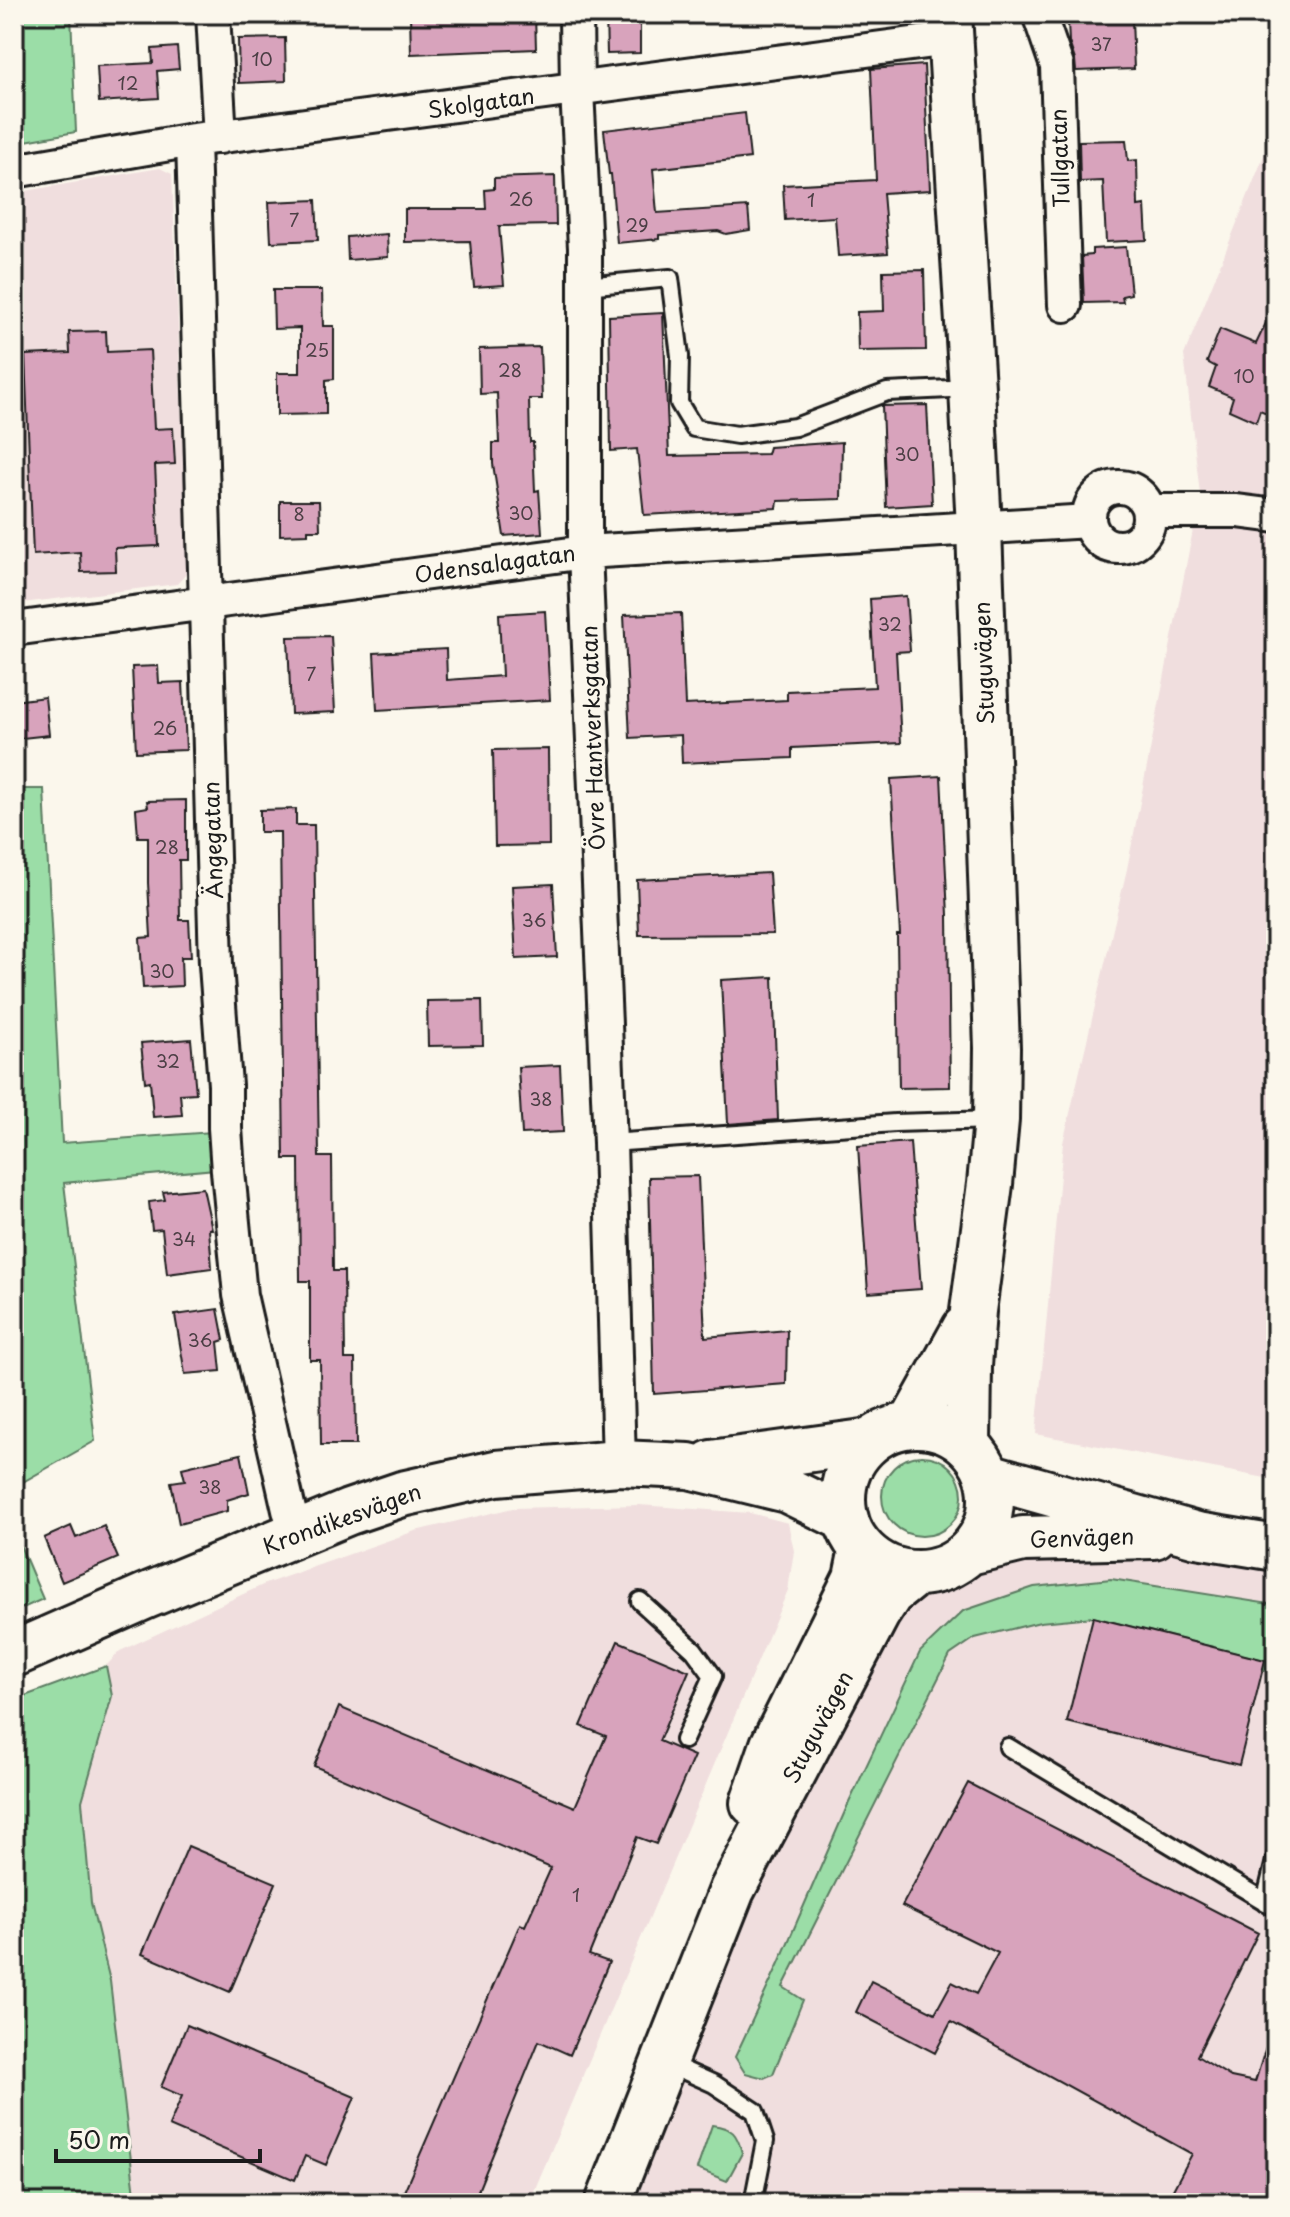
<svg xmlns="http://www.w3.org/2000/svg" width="1290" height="2217" viewBox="0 0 1290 2217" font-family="'Playpen Sans',sans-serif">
<rect width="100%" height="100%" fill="#fbf7ec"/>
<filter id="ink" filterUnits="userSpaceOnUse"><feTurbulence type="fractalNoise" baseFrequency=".0125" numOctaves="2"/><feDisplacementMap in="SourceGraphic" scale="16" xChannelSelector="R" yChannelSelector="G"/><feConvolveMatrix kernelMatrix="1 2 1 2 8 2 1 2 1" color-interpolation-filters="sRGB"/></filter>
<g filter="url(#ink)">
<path fill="#f0dede" d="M1275,128H1276V1480L1036,1434L1063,1143L1127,869L1200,494L1184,355Z
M160,168L172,174L188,572L177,584L14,604V193Z
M639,1505L750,1513L788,1523L794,1551L788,1590L529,2203H136L110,1981L91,1903L82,1801L112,1697L106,1666L120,1651L265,1584L415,1531L513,1508Z
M1276,1548V2203H607L890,1594L945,1568L969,1552Z"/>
<path fill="#9bdda7" stroke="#5c7c62" stroke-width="2" d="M14,14H71L76,132L14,143Z
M14,789H44L62,1143L212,1132L215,1169L64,1183L95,1441L14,1487Z
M882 1496a40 40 0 1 1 80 0a40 40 0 1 1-80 0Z
M14,1531L43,1599L14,1612Z
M1111,1579L1276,1605V1674L1263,1670L1264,1660L1093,1617L1040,1622L975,1638L950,1655L783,1987L803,2000L773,2074L764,2078L745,2073L735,2057L779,1963L846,1809L920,1652L963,1611L1034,1587Z
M106,1666L112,1696L82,1801L91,1903L110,1981L136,2203H14V1700Z
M712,2125C733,2128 737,2133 742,2153L727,2181L697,2169Z"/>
<path fill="#d8a3bc" stroke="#1c1c1c" stroke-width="2" d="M410,14H535L536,49L411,54Z
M606,14H640V53L607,54Z
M1132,19L1134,69L1076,71L1075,60L1069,42L1068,22Z
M285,38L286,81L239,83L238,39Z
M177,47L179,69L157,71L159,98L99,102L97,66L153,63L152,49Z
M924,65L930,190L883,193L888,253L838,256L835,217L785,220L783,185L876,180L871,69Z
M745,113L750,158L653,169L657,213L748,207L750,230L726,234L718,231L659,235V239L617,243L611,174H609L604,130Z
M1126,140L1128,161L1137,160L1138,206L1145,205L1147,240L1106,242L1103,181L1080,182L1079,141Z
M555,176L556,225L499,226L504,285L474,287L470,241L405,242V209H486L485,190L494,189V178Z
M316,200L318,240L271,242L269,202Z
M387,234L388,257L348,260L347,237Z
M1126,247L1131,294L1122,296L1123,302L1084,303L1082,256L1092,255V249Z
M924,270L926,350L858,351L857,312L884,311L883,271Z
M273,290H322L323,326H334V379L326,380V414L277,415V373H300V328L274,329Z
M1276,302V417L1260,410L1256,422L1229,410L1233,397L1209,387L1216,367L1207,362L1220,329L1256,344Z
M663,313L669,456L767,454L769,447L842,442L841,499L778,501L777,508L644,515L637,449L611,451L609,316Z
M106,331L107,352L150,350L154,429L173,428L175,464L155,465L159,546L115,548L116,571L81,572L80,552L33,555L25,355L70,353L69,332Z
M540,347L542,399H529L530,442H533L535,491L539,490L542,533L504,536L493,464V443H499L497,393L480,394L479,349Z
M927,405L932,504L886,507L882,406Z
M280,501H319L320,530H308V534L280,535Z
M906,596L910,651L896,652L901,743L792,748V758L682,763L681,735L630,738L624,615L681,613L685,705L787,700V691L875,687L870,599Z
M545,611L550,700L377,710L374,653L446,649L447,680L502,676L499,614Z
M331,636L335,712L291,714L288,637Z
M158,666L159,683L183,682L186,750L136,752L132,667Z
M45,697L49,735L14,739V701Z
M548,749L549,845L495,846L493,750Z
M941,776L948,915L950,1087L899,1088L897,935H900L891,779Z
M186,800V860H179L180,920H189L191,957H181L182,986L143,988L140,938L151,937L148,883V837H138L136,809L148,807L147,801Z
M296,809V825H314L319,1157H332L333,1271H344L345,1359H355L356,1445H321L320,1360H310V1281H300L299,1159H284L280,832H260V810Z
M769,873L773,934L639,935L637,880Z
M553,884L557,957L516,959L512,886Z
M773,977L778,1120L728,1124L721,980Z
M482,1000L483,1045L428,1046L427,1001Z
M191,1039L196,1093L180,1094L182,1115L153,1117L150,1081L145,1082L141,1043Z
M560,1065L563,1132L522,1134L518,1067Z
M910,1142L921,1289L868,1293L858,1146Z
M698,1176L705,1337L787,1330L786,1384L654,1394L649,1177Z
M203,1188L212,1229H209L212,1268L167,1274L162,1229L152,1230L149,1202L165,1200L163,1192Z
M218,1309L224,1340L218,1342L221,1371L185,1374L175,1315Z
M241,1454L249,1493L227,1500V1511L179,1524L171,1482L185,1480L182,1468Z
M71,1526L76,1538L104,1526L118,1558L62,1582L44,1538Z
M1093,1617L1265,1660L1239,1765L1067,1722Z
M618,1641L689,1671L659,1741L694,1756L656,1844L637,1837L589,1955L609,1962L570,2055L539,2041L473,2203H399L520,1924L525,1926L551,1868L314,1766L339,1707L575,1807L606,1736L581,1726Z
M968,1783L1258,1933L1197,2056L1231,2077L1255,2082L1271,2031L1276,2032V2203H1166L1192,2154L951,2022L935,2053L856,2012L871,1981L935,2013L952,1982L976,1994L998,1953L902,1906Z
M188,1846L276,1883L230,1992L142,1954Z
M187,2025L355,2097L326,2165L305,2156L295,2180L169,2126L182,2096L161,2087Z"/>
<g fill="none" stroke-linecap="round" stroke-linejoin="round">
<defs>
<path id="lane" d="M585,286L670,278L680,356L679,403L694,428L737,435L795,427L887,392L971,388
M610,1143L895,1123L994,1120
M640,1601L694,1650L713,1676L684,1740
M1008,1747L1276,1908
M1265,1902L1276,1856
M665,2062L714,2084L755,2111L765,2141L753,2203"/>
<path id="street" d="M213,14L220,137
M576,14L577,90L585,248V552L610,1143L619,1463
M1039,14L1057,66L1065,305
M193,140L216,965L225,1085V1128L228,1171L240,1295L289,1510L297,1532
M14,171L193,140L949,39
M1089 517a30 30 0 1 1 60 0a30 30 0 1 1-60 0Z
M1149,511H1237L1276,516
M14,629L585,552L1089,521"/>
<path id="secondary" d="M949,14L972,388L979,528L997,1048L996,1120L990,1184L973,1311L969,1366L968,1444
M911,1425L965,1328
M843 1499a74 74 0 1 1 148 0a74 74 0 1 1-148 0Z
M711,1463L871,1441
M988,1476L1197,1535L1276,1548
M969,1552L1023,1539L1154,1536
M14,1654L146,1596L349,1512L402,1494L496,1473L619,1463L689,1466L787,1490L846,1519
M753,1803L773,1745L856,1578L862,1549
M608,2203L732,1890L877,1614L890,1594L916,1573"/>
</defs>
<use href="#lane" stroke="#1c1c1c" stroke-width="22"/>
<use href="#street" stroke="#1c1c1c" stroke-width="38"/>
<use href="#secondary" stroke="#1c1c1c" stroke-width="50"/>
<use href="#lane" stroke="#fbf7ec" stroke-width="16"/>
<use href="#street" stroke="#fbf7ec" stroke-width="32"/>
<use href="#secondary" stroke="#fbf7ec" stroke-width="44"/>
</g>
</g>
<g text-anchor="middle" stroke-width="6" stroke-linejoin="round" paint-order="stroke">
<g font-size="18" fill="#4b3e44">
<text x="1101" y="51">37</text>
<text x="262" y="66">10</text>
<text x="128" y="90">12</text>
<text x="521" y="206">26</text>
<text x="811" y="207">1</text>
<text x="294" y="227">7</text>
<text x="637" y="232">29</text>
<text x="317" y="357">25</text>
<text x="510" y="377">28</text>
<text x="1244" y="383">10</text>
<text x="907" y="461">30</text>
<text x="521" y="520">30</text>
<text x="299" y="521">8</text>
<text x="890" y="631">32</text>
<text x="311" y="681">7</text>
<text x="165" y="735">26</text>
<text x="167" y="854">28</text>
<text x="534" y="927">36</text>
<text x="162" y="978">30</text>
<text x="168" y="1068">32</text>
<text x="541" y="1106">38</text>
<text x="184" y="1246">34</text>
<text x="200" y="1347">36</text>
<text x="210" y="1494">38</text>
<text x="576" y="1902">1</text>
</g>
<g font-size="22" fill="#1c1c1c" stroke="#fbf7ec">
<text transform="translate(481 103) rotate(-8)" y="8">Skolgatan</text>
<text transform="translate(1060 158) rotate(-92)" y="8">Tullgatan</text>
<text transform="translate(495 564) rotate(-8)" y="8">Odensalagatan</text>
<text transform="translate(984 663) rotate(-92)" y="8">Stuguvägen</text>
<text transform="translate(593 738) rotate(-92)" y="8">Övre Hantverksgatan</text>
<text transform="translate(213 840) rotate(-92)" y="8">Ängegatan</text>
<text transform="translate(342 1519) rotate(-20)" y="8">Krondikesvägen</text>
<text transform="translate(1082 1538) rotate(-2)" y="8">Genvägen</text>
<text transform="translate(818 1727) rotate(-62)" y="8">Stuguvägen</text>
</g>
</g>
<rect width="1290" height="2217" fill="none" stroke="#fbf7ec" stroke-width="48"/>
<rect x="24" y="24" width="1242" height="2169" fill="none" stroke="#1c1c1c" stroke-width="3" filter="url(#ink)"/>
<path d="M56 2149v12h204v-12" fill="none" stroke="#1c1c1c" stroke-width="4"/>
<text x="68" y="2149" font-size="24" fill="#1c1c1c" stroke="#fbf7ec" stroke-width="6" paint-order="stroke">50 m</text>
</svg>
